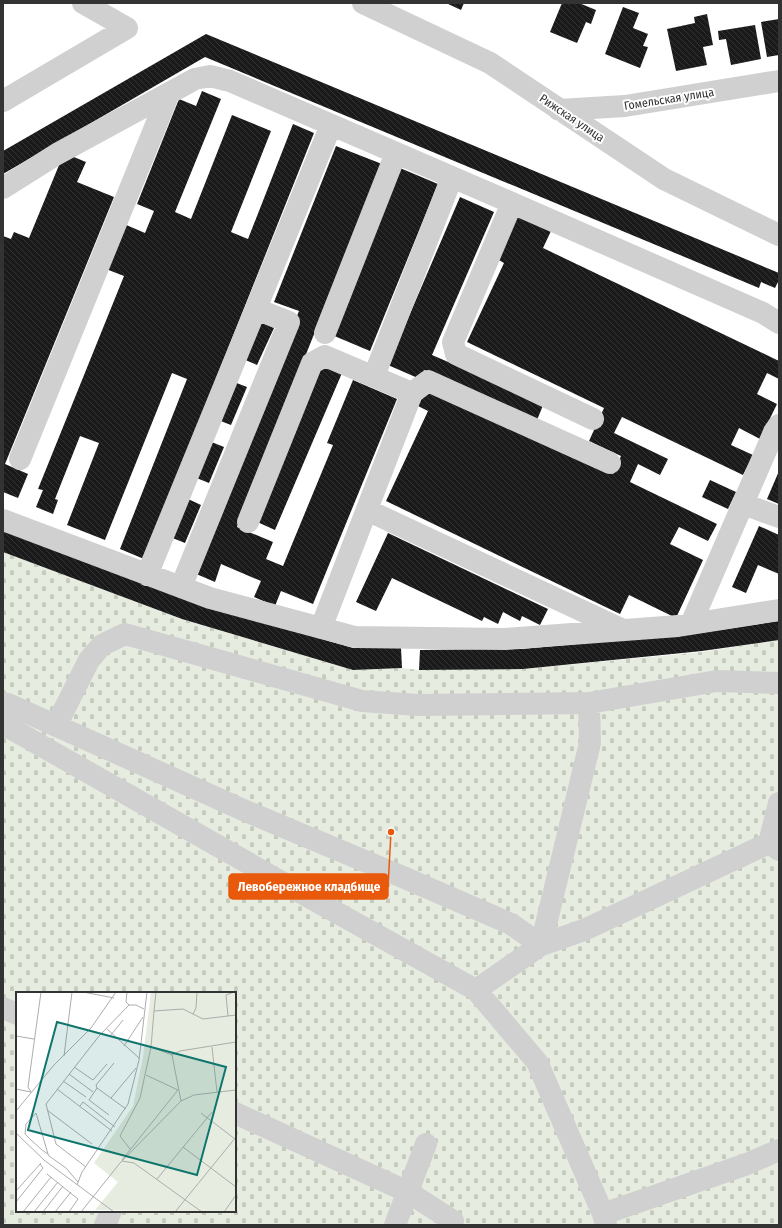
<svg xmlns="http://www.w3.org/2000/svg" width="782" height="1228" viewBox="0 0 782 1228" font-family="'Fira Sans Condensed',sans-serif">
<defs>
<pattern id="cemetery-stones" width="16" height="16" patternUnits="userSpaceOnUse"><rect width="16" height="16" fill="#e6ecdf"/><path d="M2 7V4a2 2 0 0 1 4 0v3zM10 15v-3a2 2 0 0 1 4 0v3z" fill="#c6cbc0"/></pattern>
<pattern id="building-back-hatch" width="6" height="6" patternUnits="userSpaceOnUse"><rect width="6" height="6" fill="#1a1a1a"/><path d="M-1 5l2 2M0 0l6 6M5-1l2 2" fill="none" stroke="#333"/></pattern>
</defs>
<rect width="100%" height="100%" fill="#fff"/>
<path fill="url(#cemetery-stones)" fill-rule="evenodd" d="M3,552L182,619L353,670L402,668L419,670L523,669L702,652L779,640V1225H3ZM17,993H235V1211H17Z"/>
<path fill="url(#building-back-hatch)" d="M446,3H464L461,10Z
M562,3H579L596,10L591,24L586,22L577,43L550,32Z
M623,7L639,13L633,28L648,34L643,46L648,47L640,68L605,54Z
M707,14L713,45L703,47L707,65L676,71L667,29L695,23L694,17Z
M779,19V55L767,57L761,22Z
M755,25L761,59L731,65L726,39L719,40L718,31Z
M206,34L779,273V280L775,288L761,282L759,288L205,57L3,174V151Z
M202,91L221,99L175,212L191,219L232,115L271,131L231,232L248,239L293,124L314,133L144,559L120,549L187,379L172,373L105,540L67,525L99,443L80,436L55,499L58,500L53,514L36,507L43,490L38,489L124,276L106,269L124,224L145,233L154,211L137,204L179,99L196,106Z
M336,146L382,164L237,527L273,542L266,559L283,566L333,445L327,443L353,380L397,399L313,604L281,591L275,606L254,597L261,581L221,564L215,582L194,573L299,311L274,302Z
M64,153L86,162L77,182L114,197L5,464L28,474L18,498L3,492V236L11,239L14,232L29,238Z
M400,168L438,184L370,351L332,335Z
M460,197L494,212L432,355L544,403L537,420L424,370L420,379L388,365Z
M518,215L551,231L543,248L779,361V379L767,373L757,394L777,404L760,439L739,428L731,445L753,455L743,475L622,417L614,433L668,459L660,475L638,464L630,482L717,524L708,541L679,527L670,544L703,560L676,618L629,595L620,614L386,501L428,411L418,406L428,386L613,474L621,456L589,441L604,408L467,342L504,263L497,259Z
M260,322L274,328L257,365L243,359Z
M322,364L342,373L275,530L255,521Z
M234,382L247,387L231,425L218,420Z
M209,441L224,447L209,483L194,477Z
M779,471V504L767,499Z
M710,480L736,492L728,509L702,497Z
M186,498L201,505L185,543L170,537Z
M759,526L779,535V574L758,565L746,593L732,587Z
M3,530L188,600L353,648H401L402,668L353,670L182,619L3,552Z
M388,533L548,609L540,625L522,616L520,621L503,612L498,624L484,617L482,621L392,578L376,611L356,602Z
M779,621V640L702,651L523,669L419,670L420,650L522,649L700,633Z"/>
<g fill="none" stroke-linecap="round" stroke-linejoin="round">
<path stroke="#d0d0d0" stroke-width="22" d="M363,3L490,63L664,179L779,235
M3,101L127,28L83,3
M559,110L625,106L779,81
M3,188L57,154L195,79L210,76L230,81L512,203L763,313L779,323
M512,203L453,342L456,354L593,419
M325,333L396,153
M374,376L452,177
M412,393L428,381L610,463
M20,459L169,93
M743,504L779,517
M367,510L621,629
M3,520L210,598L355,637L505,639L678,626L779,610
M248,522L312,363L325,356L412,393L321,628
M147,575L331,125
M181,587L289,322L256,309
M691,624L774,432L779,425
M3,703L8,704L241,809L405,878L511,924L541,945L590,743L589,703
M3,724L278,880L476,990L537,1062L603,1214L606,1225
M56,726L89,660L102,645L125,634L362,701L418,705L589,703L717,681L779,683
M779,803L769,843L779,850
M476,990L541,945L584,930L769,843
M3,1008L17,1014
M235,1113L408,1192L453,1221
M603,1214L747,1164L779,1150
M105,1225L111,1211
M395,1225L426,1144"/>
</g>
<g text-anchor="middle" stroke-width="4" stroke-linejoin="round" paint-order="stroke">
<g font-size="12" fill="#333" stroke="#fff">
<text transform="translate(669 99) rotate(-9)" y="4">Гомельская улица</text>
<text transform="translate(572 118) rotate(34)" y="4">Рижская улица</text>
</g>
</g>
<g transform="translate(16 992)">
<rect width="220" height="220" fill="#fff"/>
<path d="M135,0H220V220L79,218L102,190L78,171L117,114L127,65Z" fill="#e6ecdf"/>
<path fill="none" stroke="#adadad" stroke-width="1" d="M67,0L98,6M113,13H120L128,17M138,19L140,0M177,22L180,16L181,0M212,24L210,3L218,0M91,37L123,66M95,43L107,28M0,44L18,47M108,54L127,25M135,55L156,63L164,59L220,50M196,55L201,100M156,63L165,109M48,64L56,0M58,75L77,88L91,72M53,82L77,100M47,89L70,105M81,96L80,93L98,71M0,97L15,100M41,97L96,139M15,100L12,95L25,0M95,106L120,76M64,114L67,110L99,135M31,118L76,152M0,119L38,73L75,36L100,0M185,121L219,147M93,123L73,108L81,96L110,117M0,141L28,168L98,220M167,155L220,195M114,157L104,144L124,106L135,55L138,19L167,17L187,27L220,23M32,162L20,121L10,132L9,142L15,148L26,158L32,162L33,164L50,176L62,190M106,168L162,98L130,83M106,169L118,171L186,220M70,175L40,152L30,112L83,44L113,13L110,10L111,0M31,182L62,207L53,220M141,187L196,120M61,193L66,180L112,112L123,68L131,0M0,199L25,171M0,210L27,176L24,172M7,220L35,185M18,220L42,190M27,220L47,194M39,220L55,200M65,220L104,171L165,109L178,103L220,98M159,220L220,145M208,220L220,203"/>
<path fill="#0f766e" fill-opacity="0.15" stroke="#0f766e" stroke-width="2" d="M41,30L210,75L181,183L12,138Z"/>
<rect width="220" height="220" fill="none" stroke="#333" stroke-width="2"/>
</g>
<path fill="none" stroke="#e8590c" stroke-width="1.5" d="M391 832L388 887"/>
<circle fill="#e8590c" stroke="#fff" stroke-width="1.5" cx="391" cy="832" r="4"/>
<rect fill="#e8590c" stroke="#e8590c" stroke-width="1.5" x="229" y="874" width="159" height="25" rx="4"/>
<g font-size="13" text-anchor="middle" font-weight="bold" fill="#fff">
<text x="309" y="891">Левобережное кладбище</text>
</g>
<rect width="782" height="1228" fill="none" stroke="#333333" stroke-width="8"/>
</svg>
